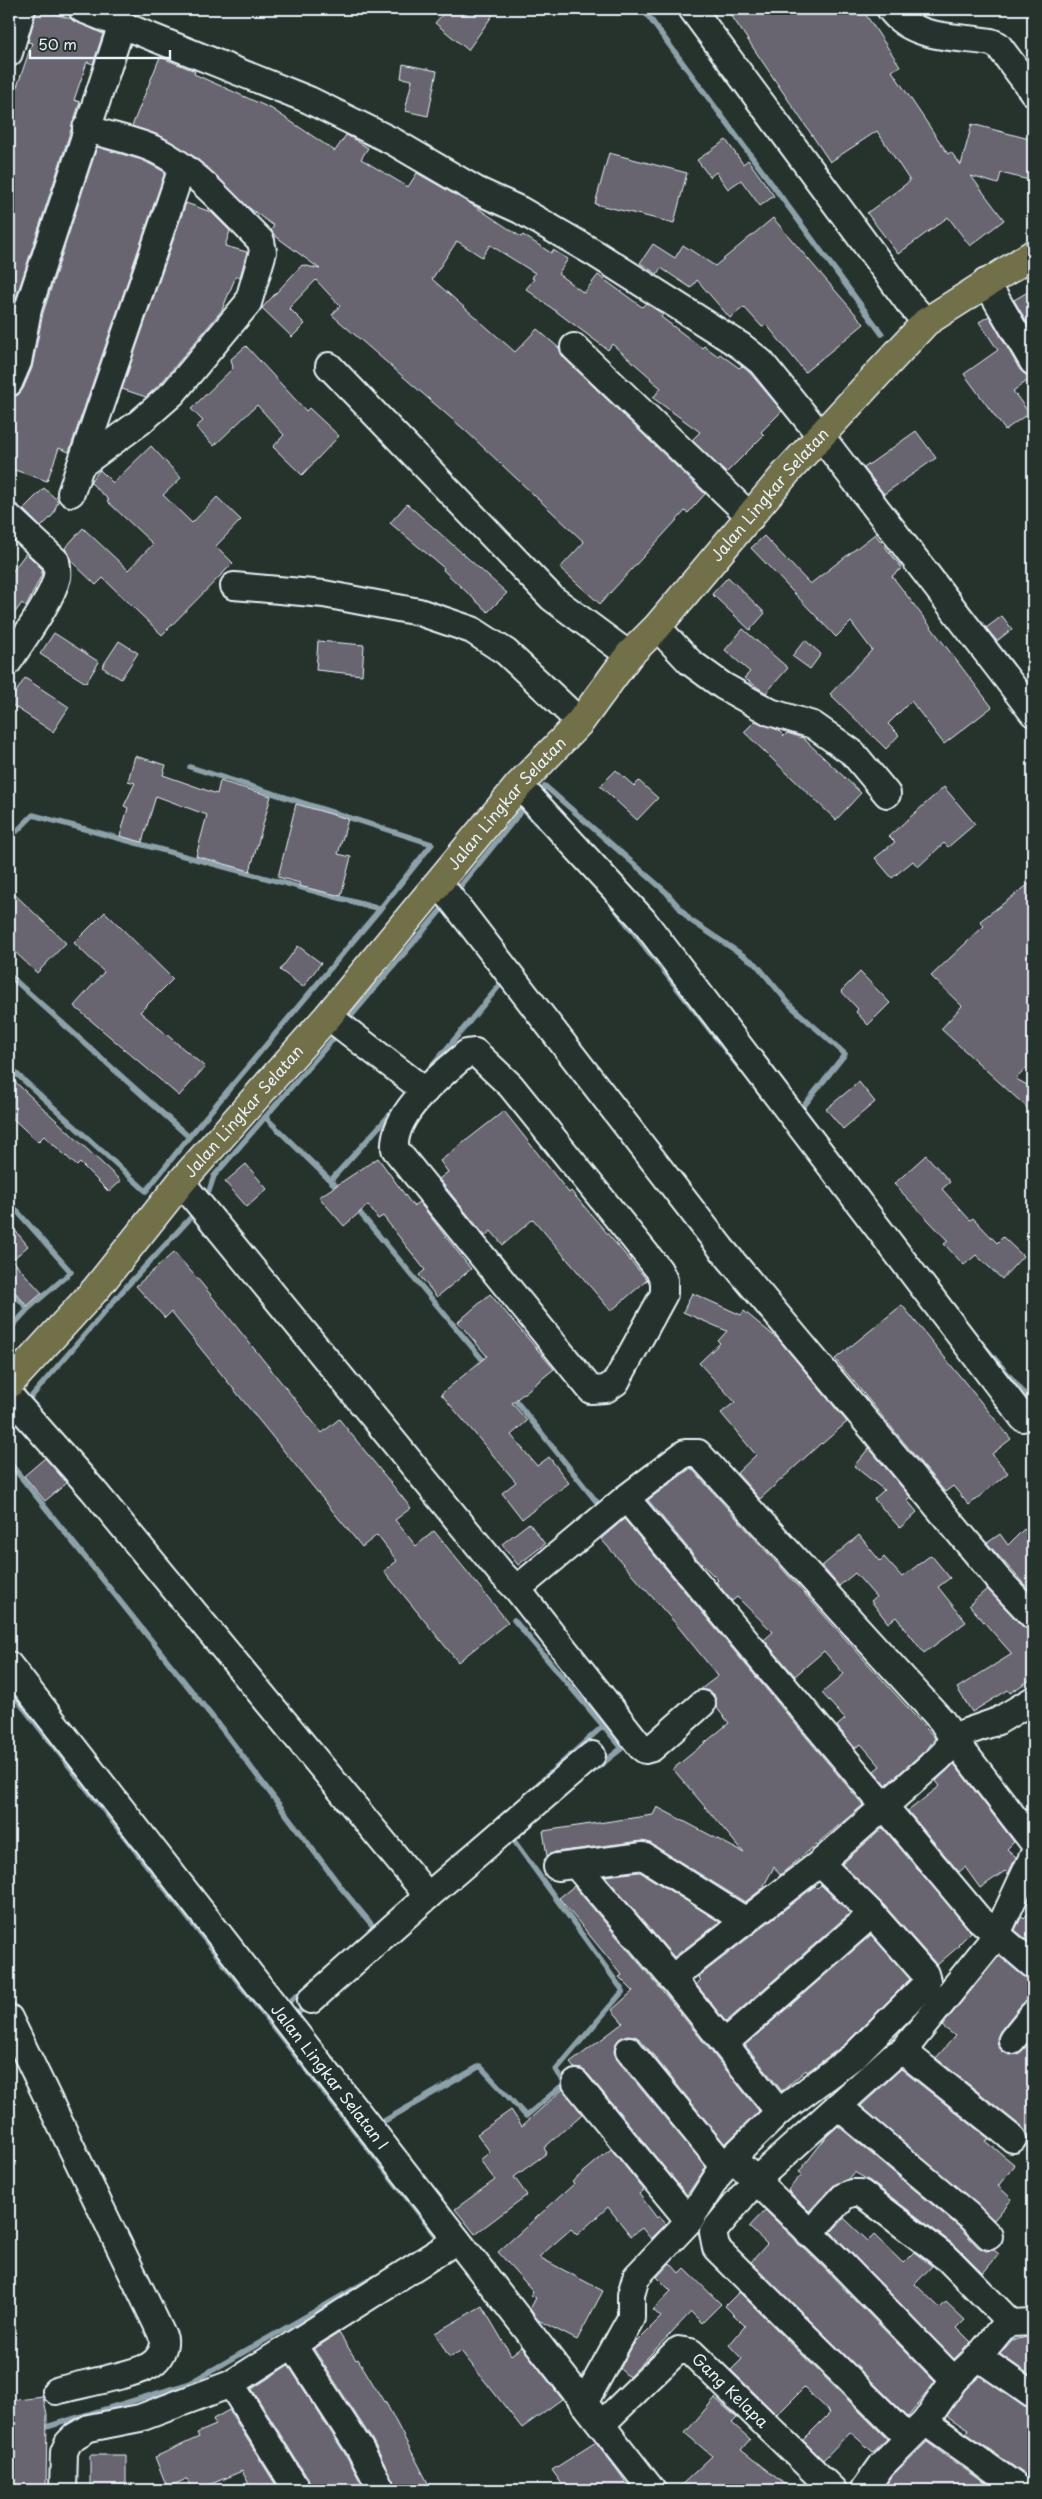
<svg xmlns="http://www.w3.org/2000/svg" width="1042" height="2499" viewBox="0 0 1042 2499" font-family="'Playpen Sans',sans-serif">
<rect width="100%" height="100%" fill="#26332d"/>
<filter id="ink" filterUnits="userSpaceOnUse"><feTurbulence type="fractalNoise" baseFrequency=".02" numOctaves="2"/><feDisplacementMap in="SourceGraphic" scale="10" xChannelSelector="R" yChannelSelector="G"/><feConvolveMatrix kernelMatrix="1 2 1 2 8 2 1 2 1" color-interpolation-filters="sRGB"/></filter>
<g filter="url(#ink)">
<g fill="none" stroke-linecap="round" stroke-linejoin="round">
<path stroke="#8ca1a9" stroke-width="5.5" d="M643,9L882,334
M190,767L432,844L380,909
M544,788L545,786L666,892L690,920L756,964L791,1006L845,1054L799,1112
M9,828L17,831L33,815L380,909L189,1137L9,975
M455,893L523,809L539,826
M613,906L738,1066
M352,1015L446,904
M9,1067L146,1191L189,1137
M428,1071L505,979
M265,1117L340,1190
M331,1180L395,1109
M206,1200L214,1176L333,1039
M9,1202L71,1272L28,1309
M355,1207L487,1365
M9,1288L28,1309L9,1330
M984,1346L1033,1404
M511,1395L600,1506L597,1508
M31,1397L126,1287L196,1212
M9,1422L10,1420
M9,1462L226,1734L343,1890L372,1925
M514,1620L622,1748L593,1771
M9,1689L439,2239L435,2241
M537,1785L603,1726
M285,2005L307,1988
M294,2016L308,2005
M377,2122L379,2124L480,2066L526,2116L565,2083L556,2070L623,1991L512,1838
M40,2429L188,2384L373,2278"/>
</g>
<path fill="#676571" stroke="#e8f1f8" d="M37,9L72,19L103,34L93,64L87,62L74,100L80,102L14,304L9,330V110L32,43L28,42Z
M447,9H497L468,50L435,23Z
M727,9H856L860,14L864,12L900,66L892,71L948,154L951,152L961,165L972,124L1033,140V166L1029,180L1001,173L998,184L971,176L1004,220L970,246L948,217L898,254L867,213L910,181L877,131L830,162Z
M160,57L195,71L194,74L272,109L335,151L346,135L352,138L368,148L361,159L408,187L417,173L473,205L521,237L523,235L551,253L553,250L568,259L558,274L584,293L598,275L642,307L646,303L663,314L661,317L702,348L704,346L718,356L720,354L739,368L742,366L750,373L782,411L761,432L764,435L726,473L692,440L700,432L653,398L661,388L650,379L651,378L612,344L608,350L526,289L534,279L532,278L535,273L490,245L482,257L457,241L432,279L515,352L537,329L559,348L564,358L705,494L688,513L685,511L600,604L560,568L584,542L467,432L332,315L340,306L316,280L289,308L305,324L292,337L262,308L302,265L320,269L274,235L271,230L274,226L248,207L195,157L163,137L132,126Z
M403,64L437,71L428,116L405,111L412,80L401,78Z
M726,140L743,164L748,160L774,196L760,206L741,180L728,189L716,172L710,177L697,160Z
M97,147L142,160L165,172L69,452L59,448L47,481L9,468V398L18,395L23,389L32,368L43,313Z
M609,153L687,173L674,223L595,204Z
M186,203L211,212L230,231L225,246L247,252L240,277L236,276L222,310L162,382L146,397L122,389Z
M773,218L864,324L805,372L766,324L762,327L744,307L730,318L697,280L691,288L661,268L657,274L640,263L653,244L675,258L683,245L715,266Z
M1033,289V333L1014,300Z
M989,316L1020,370L1026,375L1033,377L1013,391L1029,413L1005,430L964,374L998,350L979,322Z
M246,346L306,411L309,408L339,436L302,475L273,447L284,435L257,405L214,446L196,427L203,421L191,409L233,368L231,359Z
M916,431L936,458L884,494L864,468Z
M151,446L181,478L163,495L192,523L217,497L241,520L216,546L233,563L162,635L103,578L96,585L71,561L65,548L83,528L128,570L153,544L107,501L109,500L90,482L100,470L113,483Z
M44,488L58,501L53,515L41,527L23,509Z
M407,504L507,593L488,612L443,570L444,568L390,523Z
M875,534L902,568L892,576L992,707L944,744L911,701L888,724L899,735L886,749L830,694L872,650L851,622L836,637L751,548L764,536L810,584Z
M26,553L42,569V574L26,607L22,603L9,621V576Z
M728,577L765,613L750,630L712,594Z
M1002,616L1012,629L997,641L986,628Z
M743,629L788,668L766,693L744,678L750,672L725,650Z
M54,633L99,662L86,683L40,654Z
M805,640L821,654L810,669L792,656Z
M119,641L138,653L121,679L102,667Z
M318,641L364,645L362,675L316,670Z
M25,678L69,707L53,732L9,703Z
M755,721L778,730L784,736L787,733L803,738L861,793L836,820L744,732Z
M135,756L166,765L163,775L217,794L220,781L271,796L250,871L196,856L207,815L156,796L142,842L120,836L128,808L124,806L135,783L128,781Z
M616,770L634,786L639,781L658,798L637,820L600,786Z
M944,787L975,824L948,847L944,843L918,867L913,861L892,878L875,858L895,842L889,836Z
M296,804L348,819L338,854L351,857L341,896L299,886L300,883L278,877Z
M1033,881V1061L1016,1079L1033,1088V1113L941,1029L962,1006L931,976L984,926L980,921Z
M9,889L66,943L37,973L9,946Z
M105,912L173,979L140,1012L205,1067L179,1096L74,1006L104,972L74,943Z
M298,946L321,963L303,987L280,970Z
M860,972L890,1003L868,1025L856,1012L858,1009L841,991Z
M9,1076L121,1181L109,1192L80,1163L77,1166L44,1136L38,1142L9,1115Z
M859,1082L875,1102L843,1129L826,1109Z
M504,1111L569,1193L571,1191L647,1280L611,1311L533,1219L503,1245L491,1231L485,1236L439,1179L448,1172L440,1161Z
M926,1155L950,1182L942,1189L970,1220L973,1218L997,1243L1003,1237L1023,1256L1002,1279L976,1255L964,1265L944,1244L948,1241L894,1184Z
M378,1158L413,1206L419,1202L471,1269L437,1297L419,1275L425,1270L383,1216L378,1219L368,1205L344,1226L319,1197Z
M246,1164L267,1189L247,1207L225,1182Z
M9,1223L28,1246L12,1260L42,1293L27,1306L9,1285Z
M174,1252L202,1284L322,1433L339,1419L411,1508L395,1520L416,1546L434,1531L508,1622L458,1662L384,1571L397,1561L377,1535L362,1547L171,1312L165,1318L136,1286Z
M692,1293L741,1315L744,1311L779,1340L847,1422L822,1444L821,1443L760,1499L737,1473L756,1455L721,1413L735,1402L699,1363L720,1343L718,1341L727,1331L683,1312Z
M490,1294L554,1369L512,1403L527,1421L511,1435L537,1466L549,1457L569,1483L522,1519L502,1493L516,1482L441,1394L487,1356L458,1322Z
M902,1305L1011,1439L992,1454L1008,1473L969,1505L953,1486L945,1492L835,1359Z
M869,1448L910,1497L907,1500L917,1512L900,1528L874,1499L884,1490L854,1466Z
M45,1458L67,1483L45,1501L24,1476Z
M691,1468L935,1738L928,1748L886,1785L874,1771L880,1766L861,1744L855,1748L837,1726L845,1719L822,1693L844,1674L824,1651L795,1676L764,1640L773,1632L737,1597L732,1601L716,1582L718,1580L698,1560L648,1500Z
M624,1519L863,1805L780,1875L774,1867L762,1889L745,1902L650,1843L641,1841L555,1852L547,1856L543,1831L653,1815L657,1807L744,1853L673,1769L729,1723L716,1707L714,1694L701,1689L718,1676L676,1624L601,1539Z
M529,1523L545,1544L518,1565L502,1544Z
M1024,1529L1033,1539V1594L987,1543L1000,1534L1008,1545Z
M859,1535L880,1561L884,1557L902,1577L931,1555L950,1578L938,1587L966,1622L924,1653L896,1617L888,1623L871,1601L876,1597L855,1573L839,1586L822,1566Z
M987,1589L1022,1626L1033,1631V1678L1010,1693L1008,1690L972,1712L957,1688L1012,1654L969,1605Z
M954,1764L1014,1842L1007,1849L1016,1857L1008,1874L1005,1871L980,1888L965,1867L959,1872L908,1811L940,1786L936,1781Z
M883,1828L971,1932L958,1945L959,1946L937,1965L883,1904L842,1864Z
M640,1872L720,1922L674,1957L605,1876Z
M821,1885L850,1913L726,2022L696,1984L701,1980L698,1977L815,1886L817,1888Z
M574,1886L660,1988L759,2111L725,2144L641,2040L635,2036L627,2035L619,2039L615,2045L614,2052L617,2060L706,2167L687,2195L588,2074L582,2069L574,2068L570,2063L623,2023L612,2010L633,1991L619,1977L622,1975L559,1898Z
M1033,1908V1945L1015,1930L1022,1916L1024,1918Z
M871,1935L910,1979L844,2045L807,2072L806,2070L782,2091L745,2045Z
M999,1956L1023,1976L1033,1980V1998L1021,2005L1000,2031L997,2038L998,2046L1002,2051L1010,2055L1018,2054L1023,2050L1033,2038V2144L1028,2139L1022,2127L936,2058L955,2036L942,2026Z
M901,2069L989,2139L986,2141L1015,2165L998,2186L1012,2199L994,2220L861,2106Z
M563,2089L582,2114L544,2148L547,2153L514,2177L527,2195L475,2234L455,2209L495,2180L480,2160L490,2152L477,2134L511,2110L522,2126Z
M838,2126L958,2226L978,2247L986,2251L994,2250L999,2254L983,2273L957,2247L870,2181L854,2172L848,2179L833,2186L809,2211L788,2190L802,2174L799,2172L827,2136Z
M611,2149L644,2190L639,2194L657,2218L659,2216L666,2224L651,2239L642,2228L631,2236L608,2207L577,2235L571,2229L539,2257L603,2291L577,2340L538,2320L530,2309L536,2298L531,2295L533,2291L498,2252L574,2184L572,2182Z
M765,2210L822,2266L935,2382L908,2417L751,2262L767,2244L749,2227Z
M844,2218L868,2241L874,2235L903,2263L914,2252L932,2266L915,2284L940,2308L946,2302L965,2320L957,2328L971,2342L954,2359L831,2232Z
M670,2263L680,2274L685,2269L721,2304L702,2323L691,2312L629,2377L620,2369L633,2345L661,2317L653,2310L671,2291L657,2277Z
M739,2292L887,2439L873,2452L850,2432L823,2460L803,2440L830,2413L804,2388L777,2415L731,2370L742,2359L729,2345L745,2326L725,2306Z
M482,2306L511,2355L522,2347L562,2399L522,2428L461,2351L449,2357L435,2333Z
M339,2333L356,2360L358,2359L384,2402L385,2401L428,2483L415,2490H397L373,2441L314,2349Z
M1028,2337L1033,2341V2377L1000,2354L1012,2340Z
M288,2365L347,2457L365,2490H312L310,2482L252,2389Z
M980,2376L1024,2407L1033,2410V2480L966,2433L968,2430L947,2416L965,2390Z
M43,2397L47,2415L46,2489H9V2401Z
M715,2398L737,2418L732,2423L750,2439L741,2450L792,2490H676L712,2456L685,2433Z
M229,2410L279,2490H252L242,2471L197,2490H192L187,2479L167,2487L155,2457L199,2437L197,2433L216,2425L213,2419Z
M596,2442L620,2474L631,2490H566L552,2470Z
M927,2442L947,2457L995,2490H882L893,2475Z
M90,2455H126V2484H119L118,2490H90Z"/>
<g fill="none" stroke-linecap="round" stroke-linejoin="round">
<defs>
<g id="minor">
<path d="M82,9L309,100L394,142L476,190L520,210L596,254L741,346L761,362L820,435L1033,713"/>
<path d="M692,9L909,303L926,322"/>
<path d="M890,9C913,40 956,36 991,42L998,45L1033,92"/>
<path d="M9,53L22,9"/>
<path d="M986,282L1033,362"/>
<path d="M574,347L751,517"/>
<path d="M329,366L552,598L629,655"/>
<path d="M9,383L18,362L28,309L122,24"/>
<path d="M81,465L140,422L173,393L248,303L263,252L261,241C229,210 197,170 156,150C135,140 108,136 86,128"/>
<path d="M71,493L182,168"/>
<path d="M9,517L56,561C57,566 58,571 57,577C51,601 23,639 9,661"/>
<path d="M234,586L324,594L419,612L472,630L506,652L580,722"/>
<path d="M657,627L690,662L723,686L770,712L813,725L853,753L887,794"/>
<path d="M519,785L643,920L1023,1418"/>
<path d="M439,883L721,1248L998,1579L1033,1616"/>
<path d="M328,1016L425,1091"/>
<path d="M475,1052L511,1086L659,1270L664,1280V1294L616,1382L606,1389L591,1390L395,1149C392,1112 442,1075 467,1053Z"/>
<path d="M181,1182L502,1574L517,1589L626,1498L685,1453H698L942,1721L952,1737L946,1751L938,1759L820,1863L672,1978"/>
<path d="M9,1395L93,1490L428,1896"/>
<path d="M626,1498L978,1918L1033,1965"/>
<path d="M517,1589L641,1747L645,1750L652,1748L702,1704"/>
<path id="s1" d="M9,1665L652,2490"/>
<path d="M1033,1700L998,1721L952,1737L1033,1842"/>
<path d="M576,1865L672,1978L779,2112L724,2166L689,2221L636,2277L631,2295V2318L584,2403"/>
<path d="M557,1867L643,1856L746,1921"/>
<path d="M311,2000L428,1896L592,1755"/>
<path d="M9,2018L164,2339C165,2347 160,2358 153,2363C141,2374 75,2385 56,2391"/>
<path d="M1012,2040L1033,2014"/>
<path d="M725,2043L872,1914"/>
<path d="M629,2050L724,2166"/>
<path d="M903,2051L1013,2139"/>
<path d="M576,2083L689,2221"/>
<path d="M838,2106L968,2215L989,2236"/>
<path d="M779,2112L854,2056L924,1986L927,1981L925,1974L872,1914L820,1863"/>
<path d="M743,2168L833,2255L954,2380"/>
<path d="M809,2234L844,2196L852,2193H861L948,2259L1011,2323"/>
<path d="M293,2345L360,2449L382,2490"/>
<path d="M978,2357L1033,2395"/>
<path d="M231,2384L297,2490"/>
<path d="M925,2422L1021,2490"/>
<path id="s2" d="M602,2424L675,2353L678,2350L691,2352L833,2490"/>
<path d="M908,2438L716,2248L713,2232L755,2181L838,2106L892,2057L903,2051L996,1936L1033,1856"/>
<path d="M63,2490L64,2452L68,2443L75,2436L89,2428L140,2418L231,2384L457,2240"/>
<path d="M864,2490L882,2465L925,2422L954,2380L978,2357L1002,2328L1011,2323L1033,2322"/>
</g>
<g id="highway">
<path id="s3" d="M9,1384L96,1289L181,1182L328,1016L519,785L580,722L629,655L657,627L787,472L926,322L1033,254"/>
</g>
</defs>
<use href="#minor" stroke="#e8f1f8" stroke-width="30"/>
<use href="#highway" stroke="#e8f1f8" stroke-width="31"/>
<use href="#minor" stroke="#26332d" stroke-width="26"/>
<use href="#highway" stroke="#726f4a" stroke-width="28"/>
</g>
</g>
<g text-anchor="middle" stroke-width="4.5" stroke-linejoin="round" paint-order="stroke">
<g font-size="16" fill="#e8f1f8" stroke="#26332d">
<text dy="6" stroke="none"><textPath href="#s3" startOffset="1171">Jalan Lingkar Selatan</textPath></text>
<text dy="6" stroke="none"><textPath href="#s3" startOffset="765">Jalan Lingkar Selatan</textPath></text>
<text dy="6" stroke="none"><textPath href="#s3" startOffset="360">Jalan Lingkar Selatan</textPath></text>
<text dy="6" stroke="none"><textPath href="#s1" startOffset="522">Jalan Lingkar Selatan I</textPath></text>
<text dy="6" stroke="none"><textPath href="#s2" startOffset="174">Gang Kelapa</textPath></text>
</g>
</g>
<rect width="1042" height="2499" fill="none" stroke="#26332d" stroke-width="30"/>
<rect x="15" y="15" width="1012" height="2469" fill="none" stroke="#e8f1f8" stroke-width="2" filter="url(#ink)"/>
<path d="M30 50v8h140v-8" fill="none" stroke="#e8f1f8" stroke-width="2.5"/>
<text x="38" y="50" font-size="15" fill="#e8f1f8" stroke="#26332d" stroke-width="4" paint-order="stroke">50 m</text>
</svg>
